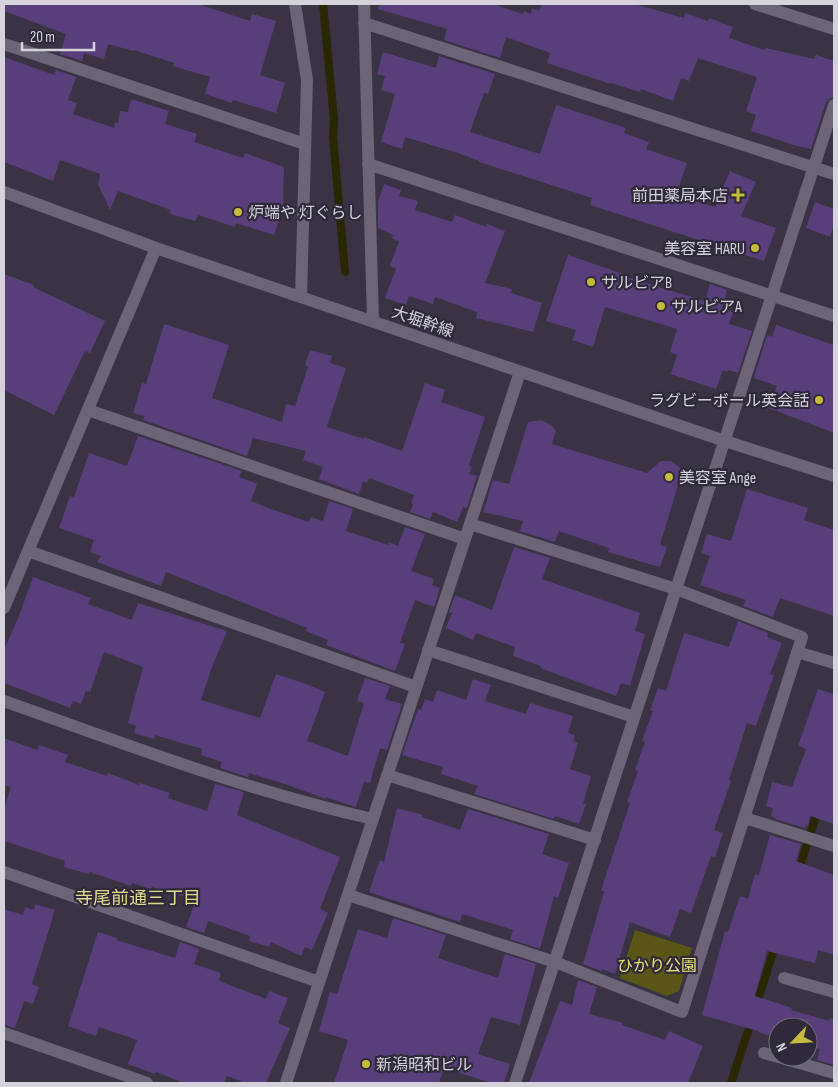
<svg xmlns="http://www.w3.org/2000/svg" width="838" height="1087" viewBox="0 0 838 1087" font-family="'Sofia Sans Condensed','Noto Sans JP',sans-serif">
<rect width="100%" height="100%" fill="#393344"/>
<path fill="#5a5616" d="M635,930L692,948L679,991L667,996L620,978Z"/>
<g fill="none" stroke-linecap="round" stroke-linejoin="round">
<path stroke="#292600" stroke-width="8" d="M323,4L334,119L333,137L345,272
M798,873L818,810
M756,1006L776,943
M731,1083L752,1019"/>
</g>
<path fill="#583f7c" d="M4,4H198L250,21L252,14L276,21L260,75L285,83L276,113L233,100L232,103L205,94L210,77L173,66L174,63L134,50L133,51L108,44L104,59L84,53L82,61L60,54L66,34L4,11Z
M379,4H492L523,14L524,11L531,14L532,8L539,11L542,4H634L684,18L685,13L708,21L709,18L733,27L729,38L765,50L766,48L814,59L816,55L834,61V97L829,99L826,102L811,149L797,146L751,131L756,115L746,111L757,77L698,58L689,81L681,78L673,101L641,89L640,92L611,83V84L547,63L550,53L506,37L500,58L444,40L447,29L378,9Z
M383,52L436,68L439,56L495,74L488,94L484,93L470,132L540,154L556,105L626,128L624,133L649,142L646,149L687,163L676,195L715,207L730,171L756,182L741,216L776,228L764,261L590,205L592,198L479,162V161L461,154L405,137L402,149L381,142L395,94L381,90L385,76L377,74Z
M4,57L54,75L56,70L76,77L68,100L77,103L73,114L114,128L115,122L118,123L120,111L128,112L131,99L169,111L165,124L197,134L194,142L243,158L245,153L284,167L283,208L274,235L236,223L235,227L198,215L195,221L170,214L171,210L118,191L110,210L98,185L100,174L60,160L53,181L4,162Z
M384,184L401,190L399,196L418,201L415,210L452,222L455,215L486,227L487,224L505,231L485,283L512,289L511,293L542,303L533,332L476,318L477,312L435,297L433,304L409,296L406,305L385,298L396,269L390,266L399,241L392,239L393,235L378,228V202Z
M815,202L834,209V225L830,237L806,228Z
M568,255L626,275V277L705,301L710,284L727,290L722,309L733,312L729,324L752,331L738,373L728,370L727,372L723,370L716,389L671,374L677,355L670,352L677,329L605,307L593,347L572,340L576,330L546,321Z
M4,274L34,285L33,287L105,321L90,353L85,351L54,415L4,390Z
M164,324L229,345L212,398L282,422L286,404L295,406L308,367L305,365L310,350L332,356L330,363L346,368L327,427L364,439V437L402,451L425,383L445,390L441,402L485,417L469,465L472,467L469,474L477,476L467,508L463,507L457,522L433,512L430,519L410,512L413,504L411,503L414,495L369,478L367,483L363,481L359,494L319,479L323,467L303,460L306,451L253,438L247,456L143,420L145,416L133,413L142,383L146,384Z
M776,325L834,345V433L769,408L777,386L754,378L767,335L772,337Z
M541,420L551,425L556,431L552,444L647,473L661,461H671L680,468L681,475L660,545L667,547L660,567L608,552L609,548L559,531L555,542L520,531L523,521L483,512L493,480L509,484L528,422Z
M138,436L242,471L239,477L257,484L251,501L271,509L309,522L311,517L323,521L329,501L353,509L346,531L388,545L389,542L398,546L405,527L425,534L411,571L434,579L432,585L440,588L434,607L415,600L400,643L405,644L395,671L326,645L328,640L306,631L307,628L166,572L161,586L97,562L101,556L90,552L94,540L59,528L70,496L74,497L89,453L127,466Z
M747,489L808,508L804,520L834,530V616L780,598L773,617L743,606L746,600L700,585L710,556L701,553L707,534L731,541Z
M514,547L550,558L542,579L640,613L635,631L645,634L630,686L621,683L616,696L540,668L541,666L513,656L515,647L476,633L473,640L446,628L452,613L449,612L455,595L492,610Z
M33,577L91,598L88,604L132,620L138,603L227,631L212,667L201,700L260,718L276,674L306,684L325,692L307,741L348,756L364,703L357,701L365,678L390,686L385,699L402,704L387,750L380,748L370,783L364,782L356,807L326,797V799L288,785L249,773L248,777L220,768L222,762L201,755L202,749L155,735L154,739L134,733L136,726L128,723L143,667L104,652L90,692L86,691L81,704L73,701L70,708L4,683V650L19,616Z
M738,621L768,633L767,637L782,643L770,674L774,675L756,726L747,723L729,780L731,781L714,830L723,833L715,857L711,856L691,913L680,909L670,937L630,922L615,974L602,969L601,971L583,964L604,892L601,890L630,803L627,802L638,771L635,770L645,742L642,741L653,711L650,710L658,688L666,691L684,633L729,647Z
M473,679L491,685L485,701L526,714L530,703L573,716L568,733L575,735L573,741L578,743L570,769L591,776L583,804H586L579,824L555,816L554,819L474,794L478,786L441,774L443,767L402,755L418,709L421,710L425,699L433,702L437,690L466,700Z
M818,689L834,694V824L810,816L808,826L806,825L805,828L775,819V818L771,816L773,808L766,806L772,782L792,787L806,749L798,746Z
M4,738L37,750L39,745L68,755L65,762L107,776L108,773L139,785L140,783L170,793L168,798L207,811L215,784L244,792L237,815L340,857L320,909L328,913L312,950L305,947L301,956L271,942L269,947L249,941L250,936L208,921L204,933L186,927L196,900L152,887L151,889L132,883L131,886L90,872L89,874L64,867L65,861L4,841V809L11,787L4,785Z
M397,808L423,815L422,817L460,830L468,809L549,834L542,854L569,863L558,898L554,896L540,949L510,939L513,930L462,914L460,922L369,892L380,860L384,862Z
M770,835L801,844L796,861L834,875V955L818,950L815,963L767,951L755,996L792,1008L791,1010L829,1021L830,1018L834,1019V1065L817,1060L820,1049L808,1046V1027H778V1038L758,1032V1031L702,1015L725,931L728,932L740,896L748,899L755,874L759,875Z
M35,904L55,910L32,984L39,987L33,1004L24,1001L15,1028L4,1025V909L23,915L25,907L34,910Z
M393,918L446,935L438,958L498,978L505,954L536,964L520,1025L491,1017L478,1054L510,1064L504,1083H491L444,1068L439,1083H334L348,1040L319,1031L330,992L337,994L358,929L387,938Z
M98,932L117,938L116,940L175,958L180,942L199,949L194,964L221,973L219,980L222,982L266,999L269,991L288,998L278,1023L290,1028L266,1083H246L227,1076L224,1083H184L156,1072L155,1074L128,1064L137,1040L99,1027L96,1036L68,1026Z
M578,980L597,987L589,1014L623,1023L622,1025L665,1040L669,1031L703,1046L688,1083H529L560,1001L572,1005Z"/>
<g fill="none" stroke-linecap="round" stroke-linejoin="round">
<path stroke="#6c6578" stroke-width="12" d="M295,4L307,80L301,297
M364,4L373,321
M755,4L834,29
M364,23L834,174
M4,44L305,144
M368,164L834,316
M88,410L465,539
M28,551L416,687
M4,608L156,248
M428,650L634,717
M797,652L834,663
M4,701C125,744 247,791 373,819
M387,775L595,840
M745,818L834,846
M4,872L319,982
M348,895L555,962L682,1012L802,637L676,589L470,524
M784,978L834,992
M4,1033L147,1083
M764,1053L778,1057
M779,1057L834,1073
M286,1083L520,372
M515,1083L834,105"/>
<path stroke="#6c6578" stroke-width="12" d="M4,192L156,248L725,441L834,476"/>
</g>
<g fill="#c5bc3d" stroke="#2f293a" stroke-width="2">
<path d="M735.5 187.5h5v5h5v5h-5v5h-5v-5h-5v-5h5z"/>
<circle cx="238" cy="212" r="5"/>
<circle cx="755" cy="248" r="5"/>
<circle cx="591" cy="282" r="5"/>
<circle cx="661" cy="306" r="5"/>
<circle cx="819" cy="400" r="5"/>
<circle cx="669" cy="477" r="5"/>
<circle cx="366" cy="1064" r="5"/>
</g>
<g text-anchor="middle" stroke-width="4.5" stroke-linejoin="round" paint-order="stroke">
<g font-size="16" fill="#d5d2dc" stroke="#2f293a" text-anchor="start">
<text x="728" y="201" text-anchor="end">前田薬局本店</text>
<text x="248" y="218">炉端や 灯ぐらし</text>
<text x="745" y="254" text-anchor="end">美容室 HARU</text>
<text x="601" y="288">サルビアB</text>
<text x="671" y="312">サルビアA</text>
<text x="809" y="406" text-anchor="end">ラグビーボール英会話</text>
<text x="679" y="483">美容室 Ange</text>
<text x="376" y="1070">新潟昭和ビル</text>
</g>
<g font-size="16" fill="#d5d2dc" stroke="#2f293a">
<text transform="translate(423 321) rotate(19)" y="6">大堀幹線</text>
</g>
<g font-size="16" fill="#e9e276" stroke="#2f293a">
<text x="657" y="971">ひかり公園</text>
</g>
<g font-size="18" fill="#e0db8c" stroke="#2f293a">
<text x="138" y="904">寺尾前通三丁目</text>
</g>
</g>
<rect width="838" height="1087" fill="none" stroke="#d5d2dc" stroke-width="10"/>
<g transform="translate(793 1042) rotate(245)"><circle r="24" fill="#2f293a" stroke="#716d7b"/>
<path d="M0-4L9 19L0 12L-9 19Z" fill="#c5bc3d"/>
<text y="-8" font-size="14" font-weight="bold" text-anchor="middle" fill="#d5d2dc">N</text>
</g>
<path d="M22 42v8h72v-8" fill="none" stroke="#d5d2dc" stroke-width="2.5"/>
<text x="30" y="42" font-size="15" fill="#d5d2dc" stroke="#2f293a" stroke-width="4" paint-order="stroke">20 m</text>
</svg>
